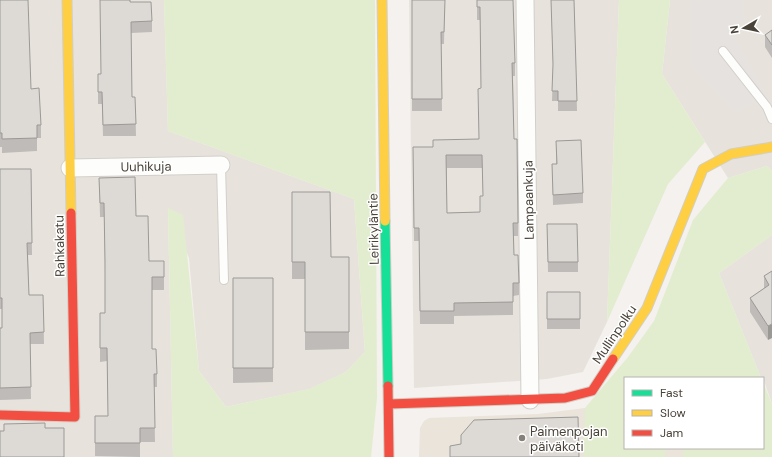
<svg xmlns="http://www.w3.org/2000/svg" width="772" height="457" viewBox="0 0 772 457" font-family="'DM Sans',sans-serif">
<rect width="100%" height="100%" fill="#f4f1ee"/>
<path fill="#e7e3dc" d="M0,0H164L168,131L354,199L365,352L346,372L310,389L226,407L199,371L189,258L168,208L173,457H0Z
M409,0H619L607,322L583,372L547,379L414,388Z
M670,0H772V171L767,166L728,178L662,74Z
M772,235V404L763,378H761L719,273Z"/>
<path fill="#eae4da" d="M585,408L625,412V448H683V457H419L420,428L424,421L429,418L538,414Z"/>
<path fill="#e2edcf" d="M164,0H375L377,398L371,457H173L168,208L183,215L199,371L226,407L309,389L346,372L365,352L354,199L168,131Z
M619,0H670L662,74L705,142L668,184L607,322Z
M767,166L772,171V235L719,273L761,378H625V448H666L665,457H584L585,408L628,357L654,321L693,220L728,178Z
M763,382L772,404V457H683V448H763Z"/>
<path fill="#e6e2df" d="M743,0L745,21L730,29L766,96L736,112L691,66L690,1Z"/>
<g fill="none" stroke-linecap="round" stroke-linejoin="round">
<defs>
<path id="lane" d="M723,51L767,107L772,119
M221,165L224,280"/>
<path id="street" d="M525,0L530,400
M70,168L221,165"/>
<path id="fast" d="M385,221L388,386"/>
<path id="slow" d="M67,0L71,213
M382,0L385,221
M613,359L647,308L703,169L731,154L772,147"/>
<path id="jam" d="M388,386L389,457
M389,404L565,398L592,391L613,359
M0,415L75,417L71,213"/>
</defs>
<use href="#lane" stroke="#d2cfcb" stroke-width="10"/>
<use href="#street" stroke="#d2cfcb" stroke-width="19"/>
<use href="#fast" stroke="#d2cec5" stroke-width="11"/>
<use href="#slow" stroke="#d2cec5" stroke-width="11"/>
<use href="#jam" stroke="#d2cec5" stroke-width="11"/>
<use href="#lane" stroke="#fdfdfc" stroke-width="8"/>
<use href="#street" stroke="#fdfdfc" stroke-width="17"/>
<use href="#fast" stroke="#16e098" stroke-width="9"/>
<use href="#slow" stroke="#ffcf43" stroke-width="9"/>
<use href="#jam" stroke="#f24e42" stroke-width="9"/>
</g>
<path fill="#bebbb8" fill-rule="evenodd" d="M0,0L31,89L41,125V138H37V151L2,153V147H0Z
M412,0H445L444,44H441L442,111H412Z
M477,0L515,63V76H513L514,139L518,223V236H513L514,255L519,283V295L513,296V315L454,316V324H420L419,241H414L413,147H433L479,139L481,88L480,20H477ZM447,168H482L483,196L480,212L447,213Z
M551,0H574L577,111H558V101H552L553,68Z
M130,2L152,21V32L131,33L132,97H135L136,136H103L102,104H98V85L101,74Z
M772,30V58L765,47V35Z
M556,141L583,193V203L553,205L552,164H556Z
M0,169H31L32,255H28L29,295H43L44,344H30L31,399L0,400V328H2V309H0Z
M99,178L136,216L149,261H164V290H152V349L157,374V387H154L155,442H140V457L95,456V416H108L107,361L100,362V313H105V274L104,217H100Z
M292,192L331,257H349V349L305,350V279H292Z
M547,224L578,262V272H548Z
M772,271L768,340L750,312V298L764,288V276Z
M233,278H273V382L233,383Z
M547,292H580V329H547Z"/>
<path fill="#9b9996" d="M772,324V338L768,340V326Z"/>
<path fill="#dddad6" stroke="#9b9996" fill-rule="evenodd" d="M0,0H28L31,89L39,88L41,125H37V138L2,139V133H0Z
M100,0H130V2H151L152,21L131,22L132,97H135L136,124L103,125L102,92H98V74H101Z
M412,0H445L444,32H441L442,99H412Z
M477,0H513L515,63H512L514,139H517L518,223H513L514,255H518L519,283H513V302L454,303V311H420L419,228H414L413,147H433V140L479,139L478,89L481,88L480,7H477ZM446,155H482L483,196H480V212L447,213Z
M551,0H574L577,101H558V91H552L553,64Z
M772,30V45L765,35Z
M581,140L583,193L553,195L552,164H557L556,141Z
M0,169H31L32,243H27L29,295H43L44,332L30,333L31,387L0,388V328H2V298H0Z
M135,177L136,216H148L149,261H164V277H152V349H156L157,374H154L155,428H140V443H95V416H108L107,348H100V313H105V261L104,203H100L99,178Z
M292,192H330L331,257H349V332H305V262H292Z
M547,224H577L578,262H548Z
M772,271V324L768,326L750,298L769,285L764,276Z
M233,278H273V368H233Z
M547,292H580V319H547Z
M578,417L579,457H450V446L461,444V435L474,420Z
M45,423V428H64V457H0V431H4V424Z"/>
<circle fill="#868078" stroke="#fff" stroke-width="1.5" cx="522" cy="438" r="4"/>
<g text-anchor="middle" stroke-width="3" stroke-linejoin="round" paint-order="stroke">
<g font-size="13" fill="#4a4339" stroke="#fff">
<text transform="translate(146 166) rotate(-1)" y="5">Uuhikuja</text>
<text transform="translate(528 200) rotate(-91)" y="5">Lampaankuja</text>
<text transform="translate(373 229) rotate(-91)" y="5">Leirikyläntie</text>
<text transform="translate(59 246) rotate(-91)" y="5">Rahkakatu</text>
<text transform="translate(614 334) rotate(-56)" y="5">Mullinpolku</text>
</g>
<g font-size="13" fill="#4a4339" stroke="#fff" text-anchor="start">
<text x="530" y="436">Paimenpojan<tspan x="530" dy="15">päiväkoti</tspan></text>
</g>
</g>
<rect x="624" y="377" width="140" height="72" fill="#ffffff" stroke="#b7b4b0"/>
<rect x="632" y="390" width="20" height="6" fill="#16e098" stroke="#b7b4b0"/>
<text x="660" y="397" font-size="12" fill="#4a4339">Fast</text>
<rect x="632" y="410" width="20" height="6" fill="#ffcf43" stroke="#b7b4b0"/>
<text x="660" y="417" font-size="12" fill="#4a4339">Slow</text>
<rect x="632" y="430" width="20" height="6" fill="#f24e42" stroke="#b7b4b0"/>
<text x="660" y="437" font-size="12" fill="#4a4339">Jam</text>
<g transform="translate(744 28) rotate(261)" stroke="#ffffff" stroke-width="3" paint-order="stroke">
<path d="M0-3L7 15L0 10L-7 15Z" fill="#4a4339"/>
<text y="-6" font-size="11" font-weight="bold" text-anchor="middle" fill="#4a4339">N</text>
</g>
</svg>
